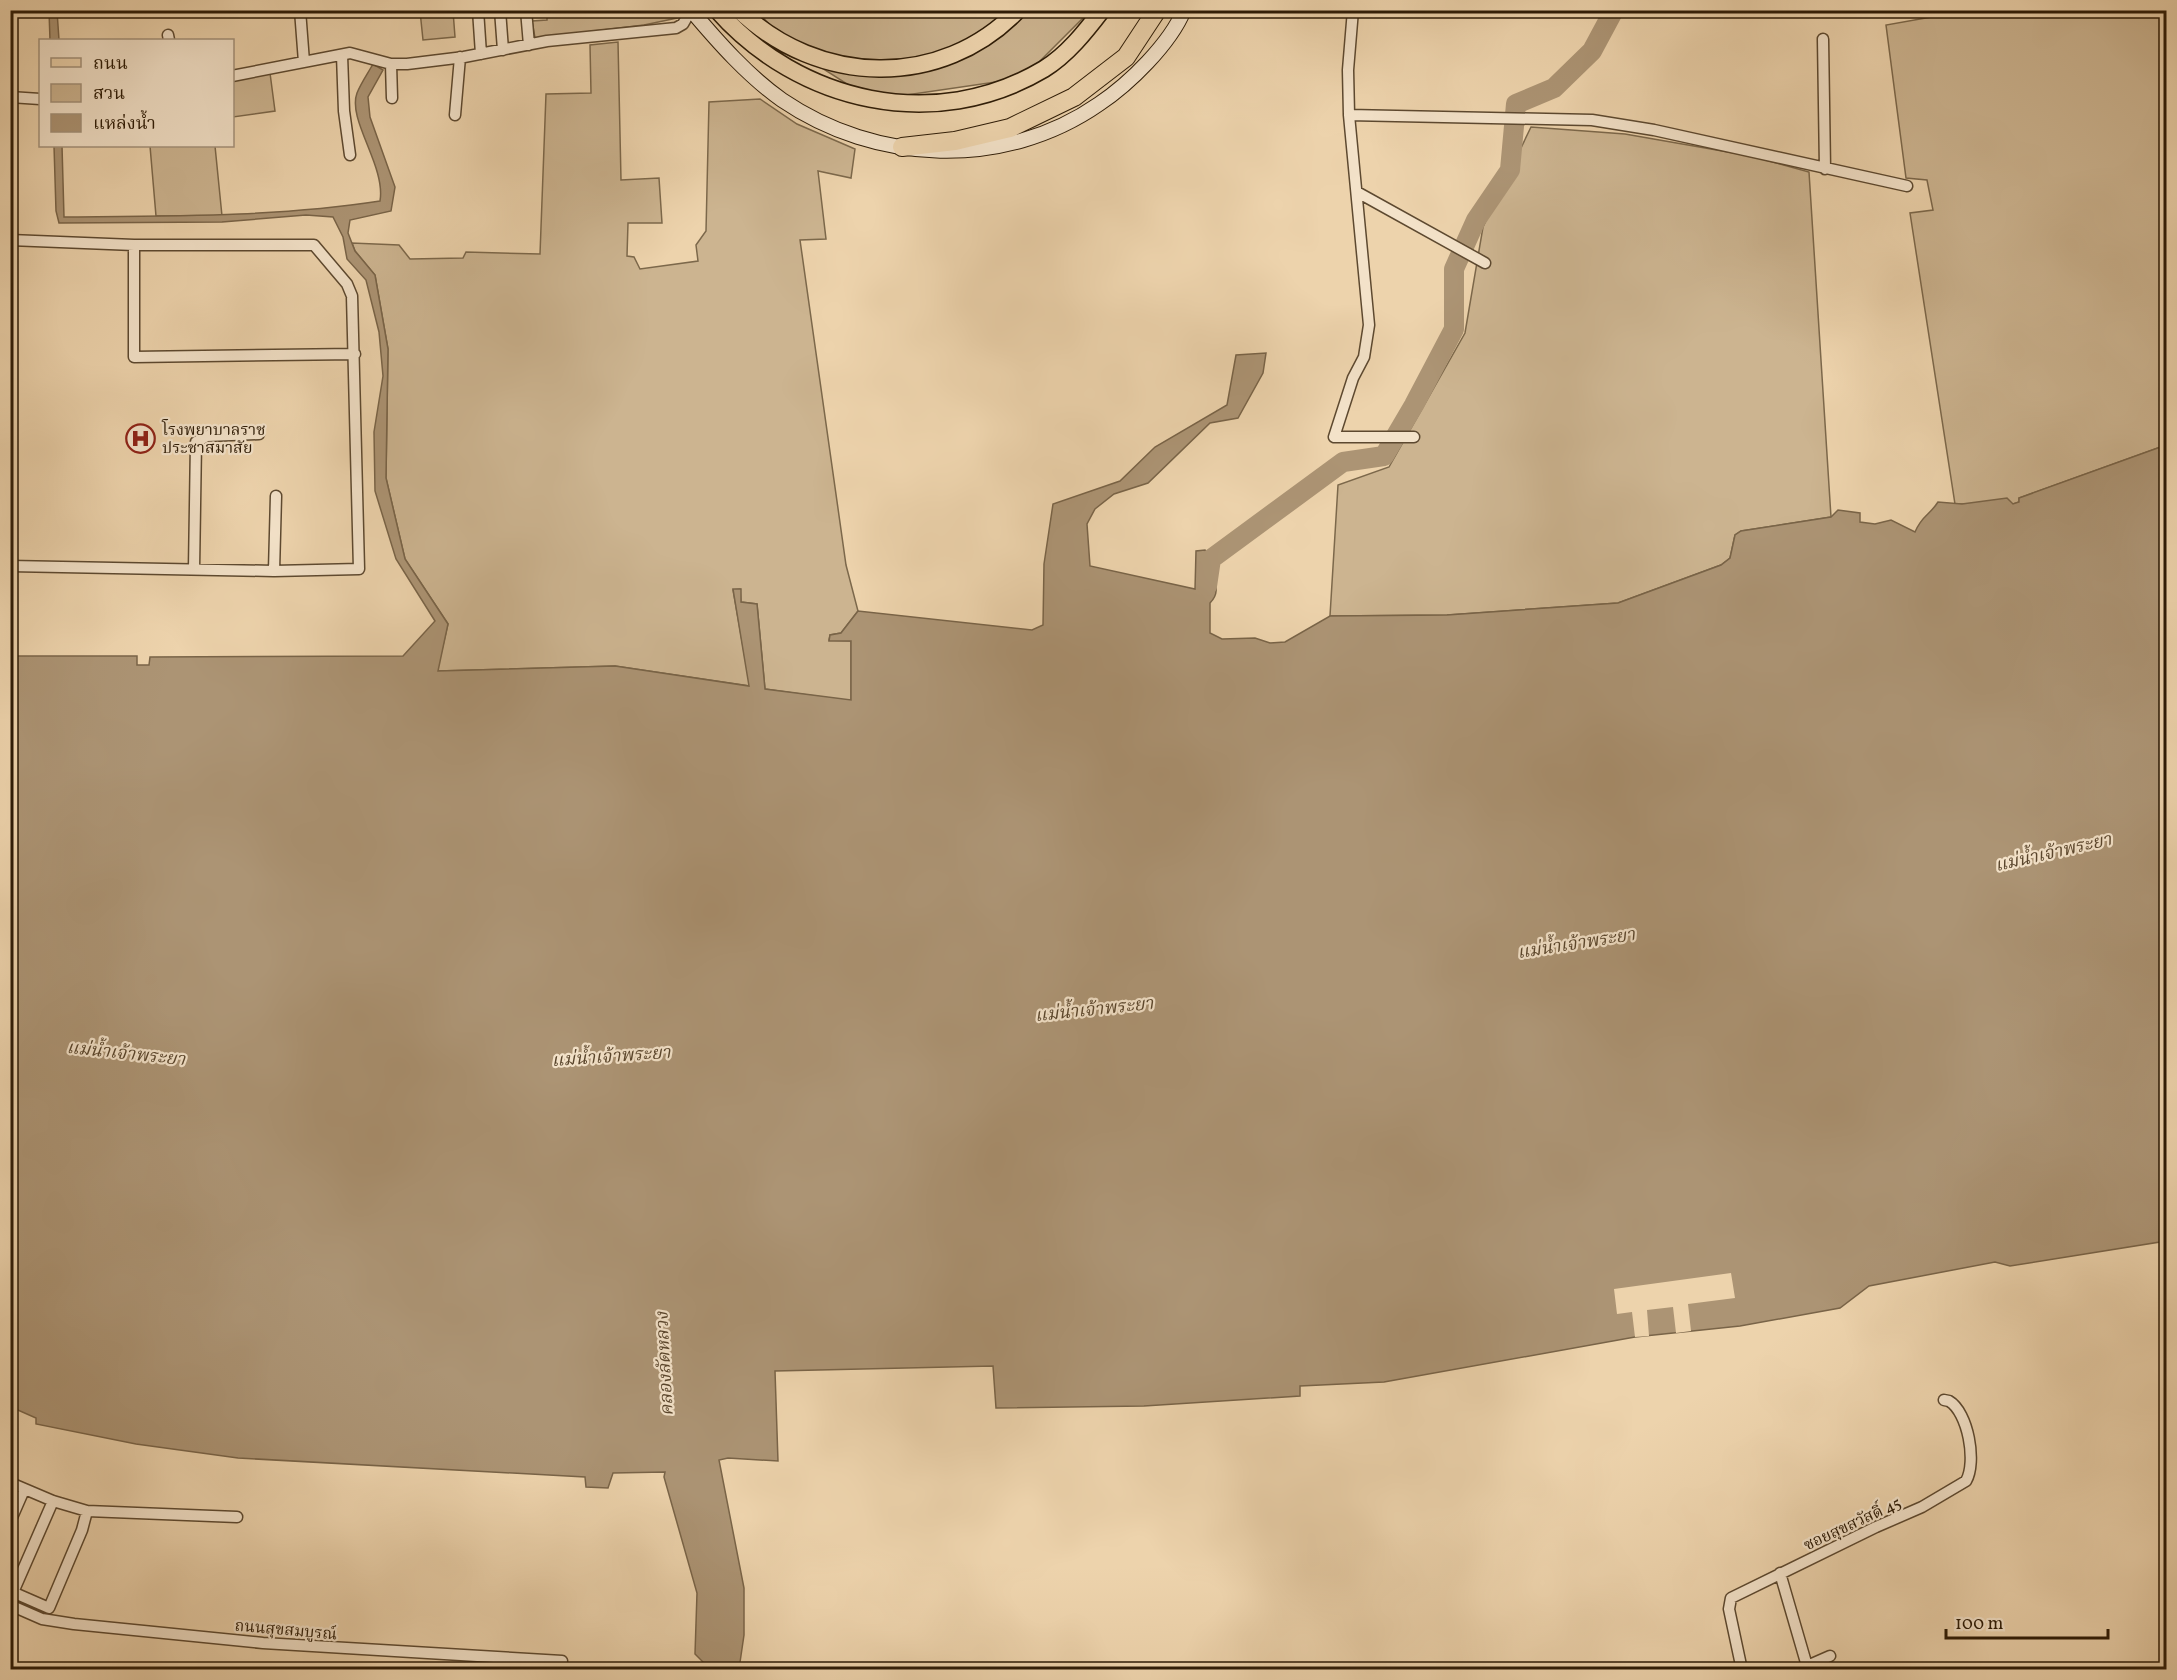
<svg xmlns="http://www.w3.org/2000/svg" width="2177" height="1680" viewBox="0 0 2177 1680" font-family="Vollkorn,'Noto Serif Thai',serif">
<rect width="100%" height="100%" fill="#edd3ac"/>
<filter id="stains"><feTurbulence type="fractalNoise" baseFrequency=".00333" numOctaves="4"/><feColorMatrix values="0 0 0 0 .2 0 0 0 0 .09 0 0 0 0 .02 0 0 0 .5 -.17"/></filter>
<radialGradient id="worn" r=".72"><stop offset=".6" stop-color="#630" stop-opacity="0"/><stop offset="1" stop-color="#630" stop-opacity=".3"/></radialGradient>
<path fill="#ccb490" stroke="#7c684b" stroke-width="1.5" d="M547,10H677L682,17L644,25L535,38L532,21L547,20Z
M420,11H453L455,37L423,40Z
M757,11H1090L1023,78L872,100L792,49Z
M1950,11H2166V445L2019,498V502L2013,504H1955L1910,213L1933,210L1927,180L1906,178L1886,25L1948,14Z
M618,42L621,180L659,178L662,223H628L627,256L634,257L640,269L698,261L696,245L706,231L709,102L760,99L797,124L855,149L851,178L818,171L826,239L800,240L846,565L858,611L841,633L830,635L829,640L851,641V701L765,689L757,604L741,602L740,589L733,590L750,686L615,666L437,671L448,624L405,559L386,478L388,349L375,275L355,251L352,243L399,245L410,259L463,258L466,252L540,254L546,94L591,93L590,45Z
M270,73L275,111L233,117V80Z
M1531,127L1625,134L1751,156L1809,172L1831,517L1741,531L1735,535L1730,558L1721,565L1618,603L1447,615L1330,616L1338,485L1389,467L1465,333L1483,227Z
M150,146H215L222,216H156Z"/>
<path fill="#ac9474" stroke="#796448" stroke-width="1.5" d="M49,11H57L59,40H50Z
M373,64L383,70L368,97L370,117L395,187L391,211L350,220L348,233L355,251L375,275L388,349L386,478L405,559L448,624L438,671L615,666L749,686L733,589H741V602L757,604L765,689L851,700V641H829L830,635L841,633L858,611L1032,630L1043,625L1044,564L1053,504L1120,481L1155,447L1227,405L1236,355L1266,353L1263,373L1238,418L1210,423L1148,483L1114,494L1095,509L1087,524L1090,566L1195,589L1196,551L1205,550C1210,558 1210,561 1211,569C1213,582 1222,591 1210,603V633L1222,639L1255,638L1270,643L1285,642L1330,616L1447,615L1618,603L1721,565L1730,558L1735,535L1741,531L1831,517L1838,510L1860,513V522L1875,524L1891,520L1915,532C1922,515 1929,516 1938,502L1962,504L2007,498L2013,504L2019,502V498L2166,445V1241L2010,1266L1995,1262L1869,1286L1840,1308L1740,1326L1635,1337L1384,1382L1300,1386V1396L1144,1406L996,1408L993,1366L775,1371L778,1461L728,1458L719,1460L744,1588V1635L739,1669H705L707,1666L695,1654L697,1593L664,1477L665,1472L613,1473L608,1488L586,1487L585,1477L238,1458L136,1444L36,1424V1418L11,1407V656H137V665H149L150,657L403,656L435,621L396,559L375,491L374,432L383,376L379,332L366,280L347,259L343,237L333,217L306,215L222,222L59,223L56,211L54,146H62L64,217C170,216 276,217 380,201C386,166 347,120 357,93C361,83 368,73 373,64Z"/>
<path fill="#edd3ac" d="M1731,1273L1735,1298L1688,1304L1691,1331L1676,1333L1673,1307L1647,1310L1649,1336L1635,1337L1632,1312L1617,1314L1614,1289Z"/>
<g fill="none" stroke-linecap="round" stroke-linejoin="round">
<path stroke="#ac9474" stroke-width="20" d="M1207,586L1211,559L1343,462L1384,456L1414,405L1454,329V269L1476,220L1510,170L1516,104L1554,88L1592,51L1614,10"/>
<defs>
<path id="street" d="M300,10L304,62
M478,10L481,54
M500,10L503,50
M526,10L529,45
M1353,10L1348,70L1349,115L1369,325L1364,357L1353,378L1334,437H1414
M168,35L169,40
M1823,39L1825,169
M342,55L344,111L350,155
M391,64L392,98
M232,76L350,53L391,64H407L464,57L547,41L676,28L683,24L691,10
M10,97L40,99
M455,115L460,57
M1349,115L1592,120L1654,130L1907,186
M1357,192L1485,263
M10,240L134,245H314L347,284L352,296L359,569L274,571L10,566
M134,245V357L355,354
M194,569L196,442L207,436L259,434
M274,571L276,496
M13,1484L53,1501L87,1511L237,1517
M10,1522L24,1490
M1780,1573L1807,1666
M10,1591L49,1608L82,1530L87,1511
M11,1597L53,1501
M10,1605L42,1619L74,1624L263,1643L562,1661
M1742,1670L1729,1609L1731,1598L1876,1527L1922,1507L1966,1481C1977,1462 1968,1412 1949,1401L1944,1400
M1798,1670L1830,1656"/>
<path id="secondary" d="M691,10C718,42 748,76 782,100C876,164 1004,170 1099,104C1129,84 1170,44 1184,10"/>
<path id="primary" d="M717,10C799,103 935,134 1044,69C1067,55 1086,31 1102,10
M739,10C818,86 941,90 1018,10"/>
<path id="highway" d="M902,147L955,141L1010,128L1074,97L1126,57L1157,10"/>
</defs>
<use href="#street" stroke="#5d4930" stroke-width="13"/>
<use href="#secondary" stroke="#2d1b06" stroke-width="16"/>
<use href="#primary" stroke="#2d1b06" stroke-width="19"/>
<use href="#highway" stroke="#2d1b06" stroke-width="20"/>
<use href="#street" stroke="#f3e2c9" stroke-width="10"/>
<use href="#secondary" stroke="#f3e2c9" stroke-width="14"/>
<use href="#primary" stroke="#edd3ac" stroke-width="16"/>
<use href="#highway" stroke="#edd3ac" stroke-width="18"/>
</g>
<defs>
<symbol id="hospital-ring" viewBox="-11 -11 22 22"><circle r="9.5" fill="#f3e2c9" stroke="#8f2418" stroke-width="1.5"/><path d="M-5-5h3v3.5h4V-5h3V5h-3V1.5h-4V5h-3Z" fill="#8f2418"/></symbol>
</defs>
<g fill-rule="evenodd">
<use href="#hospital-ring" x="124" y="422" width="33" height="33"/>
</g>
<g text-anchor="middle" stroke-width="4.5" stroke-linejoin="round" paint-order="stroke">
<g font-size="16" fill="#2d1b06" stroke="#f3e2c9" text-anchor="start">
<text x="162" y="435">โรงพยาบาลราช<tspan x="162" dy="18">ประชาสมาสัย</tspan></text>
</g>
<g font-size="16" fill="#2d1b06" stroke="#f3e2c9">
<text transform="translate(1852 1523) rotate(-25)" y="6">ซอยสุขสวัสดิ์ 45</text>
<text transform="translate(286 1629) rotate(5)" y="6">ถนนสุขสมบูรณ์</text>
</g>
<g font-size="18" font-style="italic" fill="#59452c" stroke="#f3e2c9">
<text transform="translate(2053 852) rotate(-13)" y="6">แม่น้ำเจ้าพระยา</text>
<text transform="translate(1576 943) rotate(-9)" y="6">แม่น้ำเจ้าพระยา</text>
<text transform="translate(1094 1009) rotate(-6)" y="6">แม่น้ำเจ้าพระยา</text>
<text transform="translate(126 1053) rotate(6)" y="6">แม่น้ำเจ้าพระยา</text>
<text transform="translate(611 1056) rotate(-4)" y="6">แม่น้ำเจ้าพระยา</text>
<text transform="translate(664 1364) rotate(-93)" y="6">คลองลัดหลวง</text>
</g>
</g>
<rect width="2177" height="1680" fill="none" stroke="#edd3ac" stroke-width="36"/>
<rect x="12" y="12" width="2153" height="1656" fill="none" stroke="#2d1b06" stroke-width="3"/>
<rect x="18" y="18" width="2141" height="1644" fill="none" stroke="#2d1b06" stroke-width="1.5"/>
<rect x="39" y="39" width="195" height="108" fill="#f3e2c9" stroke="#a4927b" stroke-width="1.5"/>
<rect x="51" y="58" width="30" height="9" fill="#edd3ac" stroke="#a4927b" stroke-width="1.5"/>
<text x="93" y="69" font-size="18" fill="#2d1b06">ถนน</text>
<rect x="51" y="84" width="30" height="18" fill="#ccb490" stroke="#a4927b" stroke-width="1.5"/>
<text x="93" y="99" font-size="18" fill="#2d1b06">สวน</text>
<rect x="51" y="114" width="30" height="18" fill="#ac9474" stroke="#a4927b" stroke-width="1.5"/>
<text x="93" y="129" font-size="18" fill="#2d1b06">แหล่งน้ำ</text>
<path d="M1946 1629v9h162v-9" fill="none" stroke="#2d1b06" stroke-width="3"/>
<text x="1955" y="1629" font-size="18" fill="#2d1b06" stroke="#f3e2c9" stroke-width="4.5" paint-order="stroke">100 m</text>
<rect width="100%" height="100%" filter="url(#stains)"/>
<rect width="100%" height="100%" fill="url(#worn)"/>
</svg>
